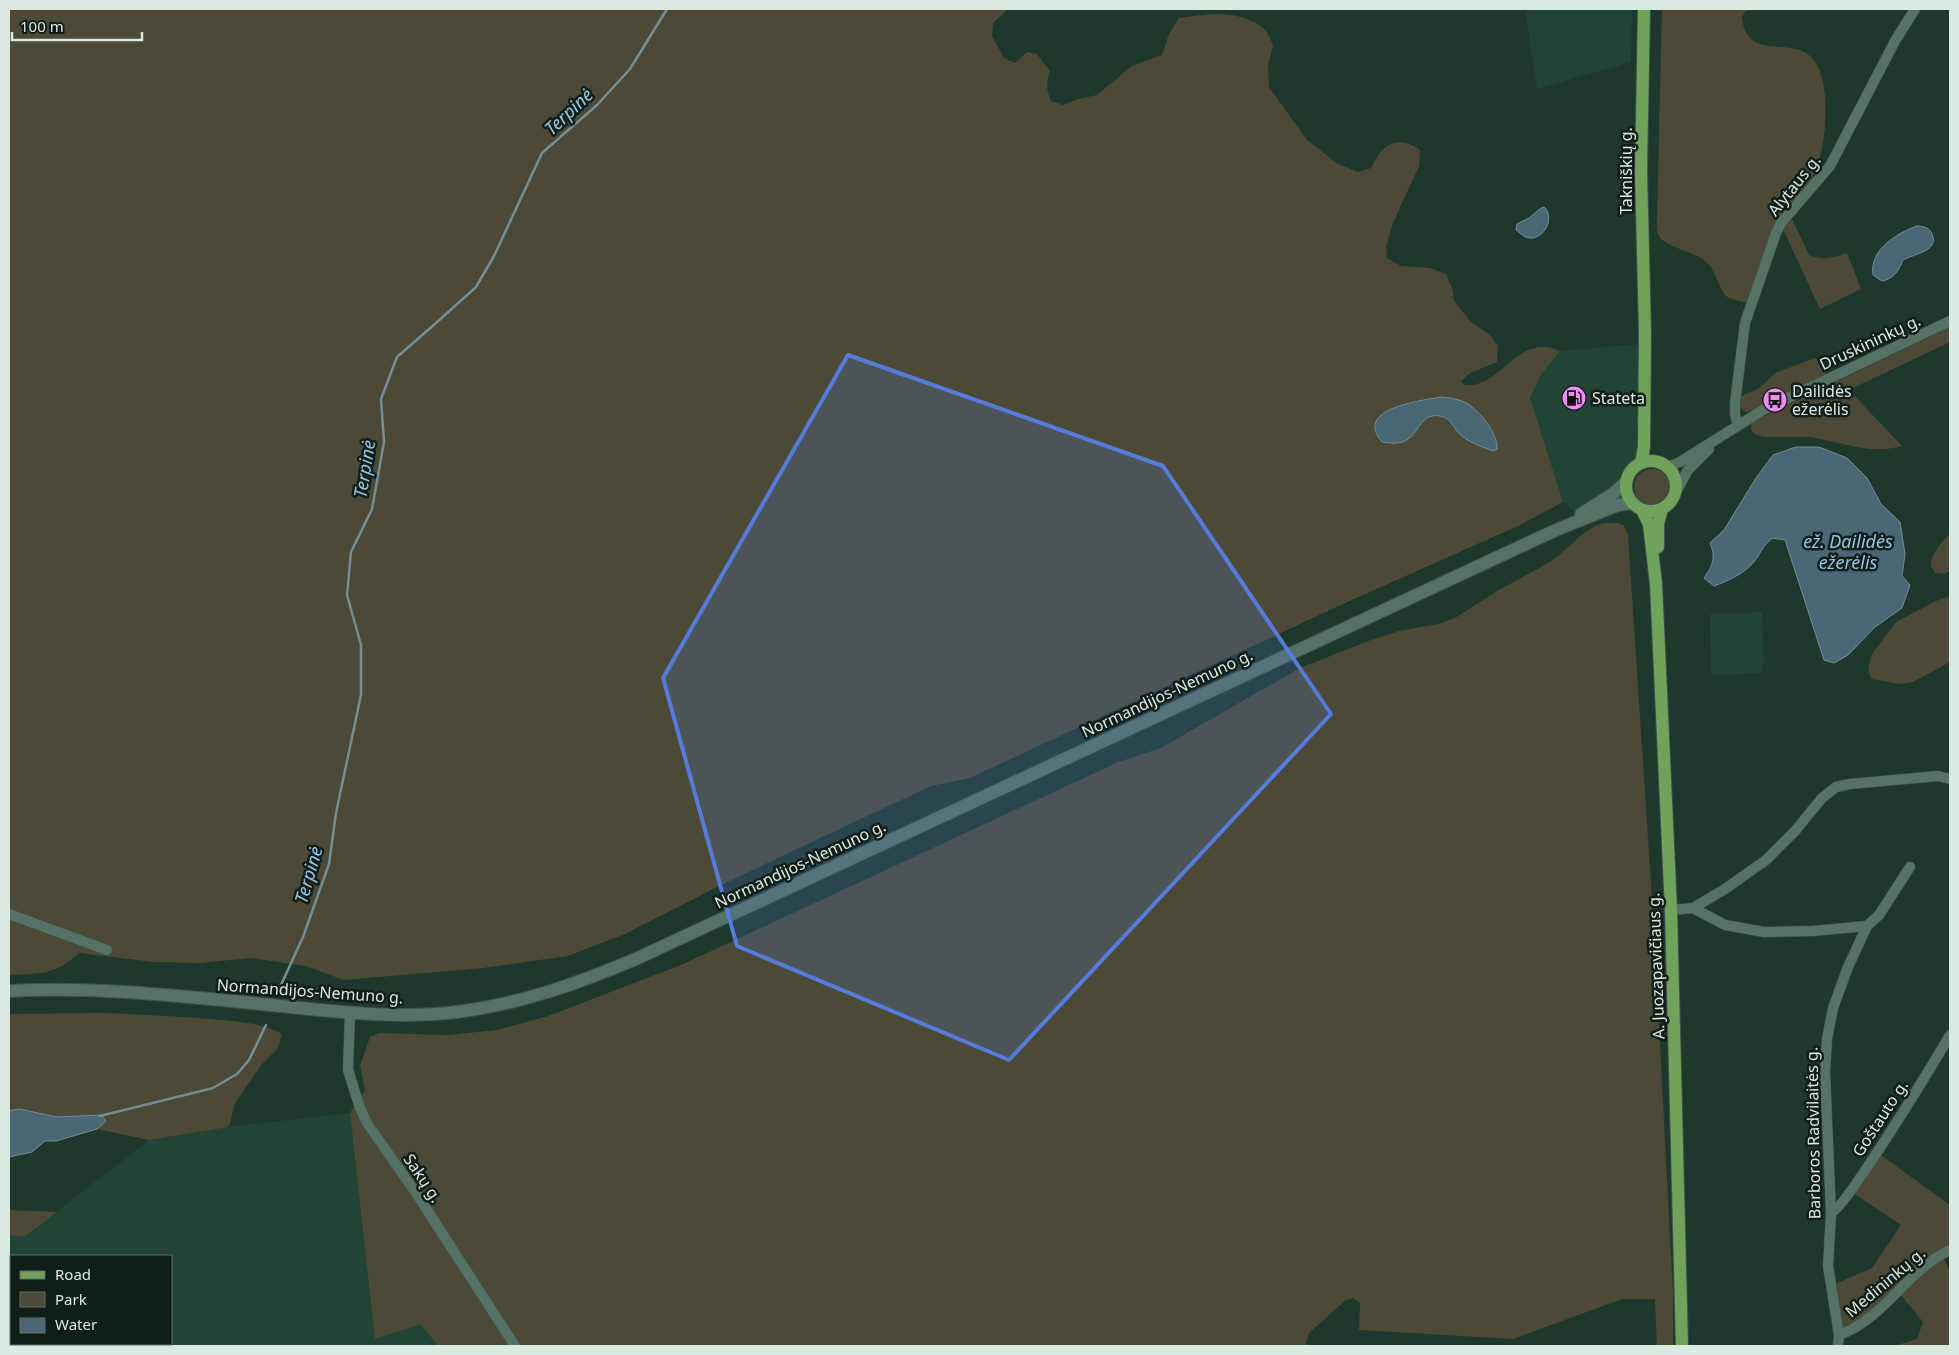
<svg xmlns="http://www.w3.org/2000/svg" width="1959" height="1355" viewBox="0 0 1959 1355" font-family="'Noto Sans',sans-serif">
<rect width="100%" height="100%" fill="#1e382d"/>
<path fill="#214436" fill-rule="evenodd" d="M1525,9H1632L1631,62L1537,89Z
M1641,344L1638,458L1614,490L1575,512L1563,502L1530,398L1541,375L1560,351Z
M1762,612L1764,663H1762V673L1711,675L1710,614Z
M350,1113L375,1338L422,1323L438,1346H9V1235L24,1237L149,1140L229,1127ZM11,1256H171V1344H11Z"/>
<path fill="#4c4a37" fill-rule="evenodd" d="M9,9H1008L993,23L992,36L1004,58L1015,63L1027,52L1037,54L1050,71C1046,83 1046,90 1051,101L1063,105L1078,99L1097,95L1132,66L1162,55L1169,34L1179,18C1207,14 1239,9 1263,28C1268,32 1270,40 1273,45L1268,66L1269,87L1307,140L1338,164L1358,172L1371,168C1382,145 1396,133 1420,150L1419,166L1393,223L1386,247L1387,258L1401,266L1430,268L1446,274L1452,288L1454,301L1470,321L1491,336L1498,346L1497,362L1470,373L1461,381L1464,385C1496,389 1512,346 1544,347C1549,347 1555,349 1560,351L1541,375L1530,398L1563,502L1518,526L1334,608L970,778L931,786L725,883L625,934L568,956L483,968L344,980L306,966L251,958L199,963L154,962L79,953C54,976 41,973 9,975ZM1441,397L1466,402L1479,446L1462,436L1450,420L1439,416L1430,417L1421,421L1391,408Z
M1662,9H1766L1746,11L1742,16C1745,61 1788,37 1810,56C1833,75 1827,146 1815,172C1809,185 1796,197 1787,208L1809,255C1824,261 1832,258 1847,253L1861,289L1820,309L1783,229L1755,304C1747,302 1736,301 1729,298C1719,293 1717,269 1704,260C1693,251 1663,247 1658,234C1656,230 1657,223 1657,219Z
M1950,327V342L1849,390L1902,446C1896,447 1889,449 1883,449C1857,451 1832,439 1807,437C1795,436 1765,439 1757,435C1751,433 1750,427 1752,422Z
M1815,358L1820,361L1827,375L1747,412C1739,409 1739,405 1739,397L1758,389L1775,373Z
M1634 487a18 18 0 1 1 36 0a18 18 0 1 1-36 0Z
M1604,523H1618L1624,526L1628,535L1654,930L1673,1293V1346H1657L1655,1299H1622L1513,1339L1359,1330L1360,1303L1353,1298L1346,1300L1309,1333L1305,1346H438L421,1324L375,1339L350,1113L365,1090L360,1066L370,1037L379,1033L448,1035L497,1030L548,1016L681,965L1116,763L1161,748L1300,668L1371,640L1399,631L1438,624L1455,618L1497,591L1552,561L1585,532L1595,526Z
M1950,533V571L1944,574L1935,573C1934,571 1932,569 1931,566C1929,555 1944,541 1950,533Z
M1950,596V662L1913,682L1900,684L1871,679L1868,669L1872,654L1896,622L1936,601Z
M103,1013C143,1015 183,1016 222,1020C242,1022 265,1024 282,1034L278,1048L262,1064L235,1103L229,1127L149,1140L97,1129L105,1121L101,1115L57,1117L19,1109L9,1111V1014Z
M1878,1153L1950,1205V1246L1859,1321L1843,1330L1833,1285L1872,1268L1901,1225L1853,1193Z
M9,1210L57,1212L24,1237L9,1235Z
M1943,1257L1950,1271V1346H1894L1917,1339L1923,1322L1900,1294L1921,1274Z"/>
<path fill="#4a6775" stroke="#758e96" d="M1544,207C1556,218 1543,240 1530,238C1524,238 1520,233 1516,230L1517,224L1529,218L1541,208Z
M1917,226C1922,226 1928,227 1931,232C1942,251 1913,254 1903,260C1899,270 1894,279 1882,281L1873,275C1869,250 1897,233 1917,226Z
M1441,397C1450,398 1460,399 1468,404C1480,412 1498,433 1497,449L1493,451C1483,447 1470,443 1462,436C1453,429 1452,418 1440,416C1421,413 1420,431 1408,439C1400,445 1390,443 1382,442C1353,408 1421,401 1441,397Z
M1796,447H1819L1847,458L1867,478L1881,504L1900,522L1905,554L1902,576L1910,585L1902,608L1875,627L1848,655L1834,663L1824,660L1785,540L1773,538C1762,545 1761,554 1753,563C1743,574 1728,581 1714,586L1704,578C1713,566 1716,557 1710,543L1724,530L1756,478L1773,455Z
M19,1109L57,1117L101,1115L106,1121L97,1129L56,1141H45L32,1152L9,1157V1111Z"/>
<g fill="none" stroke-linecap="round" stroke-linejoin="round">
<path stroke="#758e96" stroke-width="2.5" d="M281,985L303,937L329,864L336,813L361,695V645L347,595L351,552L372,509L384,442L381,399L397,357L436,323L476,287L494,256L542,153L597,105L630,69L667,9
M100,1116L213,1088L237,1074L249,1060L266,1025"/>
<defs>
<path id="minor" d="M1738,425L1735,414V403L1745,323L1776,233L1781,223L1830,166L1895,41L1915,9
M1668,467L1680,462L1763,410L1950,321
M1677,490L1688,470L1709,449
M1693,908L1725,889L1766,860L1795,831L1822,798L1836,787L1850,784L1938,776L1950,779
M1671,910L1693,908L1725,925L1764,932L1813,931L1867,926L1879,915L1910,867
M9,914L107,950
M350,1013L348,1070L360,1108L367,1123L416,1193L515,1346
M1831,1213C1846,1208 1936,1059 1950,1035
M1839,1335C1883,1320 1907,1270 1950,1250
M1838,1346L1839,1335L1828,1266L1831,1213L1825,1072L1827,1039L1833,1008L1848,967L1867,926"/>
<path id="secondary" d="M1581,514L1614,493L1626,482
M9,991C99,986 190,997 280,1006C339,1012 398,1019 457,1012C521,1004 579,983 638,958L1556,530L1618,505L1633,503"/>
<path id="primary" d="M1626 486a25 25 0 1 1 50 0a25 25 0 1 1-50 0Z
M1641,463L1644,447L1645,333L1641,171L1644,9
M1642,510L1649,524L1656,584L1671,910L1682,1346
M1658,547V524L1662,509"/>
</defs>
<use href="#minor" stroke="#3c544b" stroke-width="11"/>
<use href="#secondary" stroke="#3c544b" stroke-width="14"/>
<use href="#primary" stroke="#3c544b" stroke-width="14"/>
<use href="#minor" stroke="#567165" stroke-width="10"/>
<use href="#secondary" stroke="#567165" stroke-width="12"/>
<use href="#primary" stroke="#71a25b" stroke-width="12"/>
</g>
<path fill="#567cdb" fill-opacity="0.2" stroke="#567cdb" stroke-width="4" stroke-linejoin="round" d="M848,355L1163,466L1331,714L1009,1060L737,946L663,678Z"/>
<defs>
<symbol id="fuel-disc" viewBox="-11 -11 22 22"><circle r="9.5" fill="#f18af4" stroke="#111d18"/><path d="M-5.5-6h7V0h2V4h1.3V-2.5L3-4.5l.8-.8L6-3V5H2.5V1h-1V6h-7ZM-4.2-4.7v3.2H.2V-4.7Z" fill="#111"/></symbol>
<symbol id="bus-disc" viewBox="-11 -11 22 22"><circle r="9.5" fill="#f18af4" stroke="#111d18"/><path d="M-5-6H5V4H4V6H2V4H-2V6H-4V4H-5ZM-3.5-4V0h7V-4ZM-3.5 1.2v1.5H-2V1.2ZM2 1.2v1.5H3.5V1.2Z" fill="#111"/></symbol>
</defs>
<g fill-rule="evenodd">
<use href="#fuel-disc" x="1560" y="384" width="28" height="28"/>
<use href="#bus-disc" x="1761" y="386" width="28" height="28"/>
</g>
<g text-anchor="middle" stroke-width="5" stroke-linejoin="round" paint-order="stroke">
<g font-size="16" fill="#dae9e2" stroke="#111d18">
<text transform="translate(1626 171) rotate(-90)" y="6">Takniškių g.</text>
<text transform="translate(1794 185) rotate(-51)" y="6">Alytaus g.</text>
<text transform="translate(1870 342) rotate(-25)" y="6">Druskininkų g.</text>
<text transform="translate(1167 693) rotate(-25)" y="6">Normandijos-Nemuno g.</text>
<text transform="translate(800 864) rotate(-25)" y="6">Normandijos-Nemuno g.</text>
<text transform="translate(1656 966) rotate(-92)" y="6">A. Juozapavičiaus g.</text>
<text transform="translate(310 991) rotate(4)" y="6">Normandijos-Nemuno g.</text>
<text transform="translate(1880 1118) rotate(-57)" y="6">Goštauto g.</text>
<text transform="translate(1813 1133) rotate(-91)" y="6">Barboros Radvilaitės g.</text>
<text transform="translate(423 1178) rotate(56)" y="6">Sakų g.</text>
<text transform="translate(1885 1282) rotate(-40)" y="6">Medininkų g.</text>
</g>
<g font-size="16" fill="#dae9e2" stroke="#111d18" text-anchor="start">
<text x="1792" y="397">Dailidės<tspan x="1792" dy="18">ežerėlis</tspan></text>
<text x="1592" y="404">Stateta</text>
</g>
<g font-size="18" font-style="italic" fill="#90c8e4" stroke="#111d18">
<text transform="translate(569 112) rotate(-43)" y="6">Terpinė</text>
<text transform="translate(365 469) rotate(-81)" y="6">Terpinė</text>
<text x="1848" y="548">ež. Dailidės<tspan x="1848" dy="21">ežerėlis</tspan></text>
<text transform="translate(309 875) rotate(-74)" y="6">Terpinė</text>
</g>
</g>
<rect width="1959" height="1355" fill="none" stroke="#dae9e2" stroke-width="20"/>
<rect x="10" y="1255" width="162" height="90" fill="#111d18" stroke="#616f69"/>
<rect x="20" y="1271" width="25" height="8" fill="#71a25b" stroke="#616f69"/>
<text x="55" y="1280" font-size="15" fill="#dae9e2">Road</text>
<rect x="20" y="1292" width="25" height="15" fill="#4c4a37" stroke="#616f69"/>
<text x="55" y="1305" font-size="15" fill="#dae9e2">Park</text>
<rect x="20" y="1318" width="25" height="15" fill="#4a6775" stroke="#616f69"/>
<text x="55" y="1330" font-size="15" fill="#dae9e2">Water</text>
<path d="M12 32v8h130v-8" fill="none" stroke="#dae9e2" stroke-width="2.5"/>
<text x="20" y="32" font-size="15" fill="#dae9e2" stroke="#111d18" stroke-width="4" paint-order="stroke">100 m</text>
</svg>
